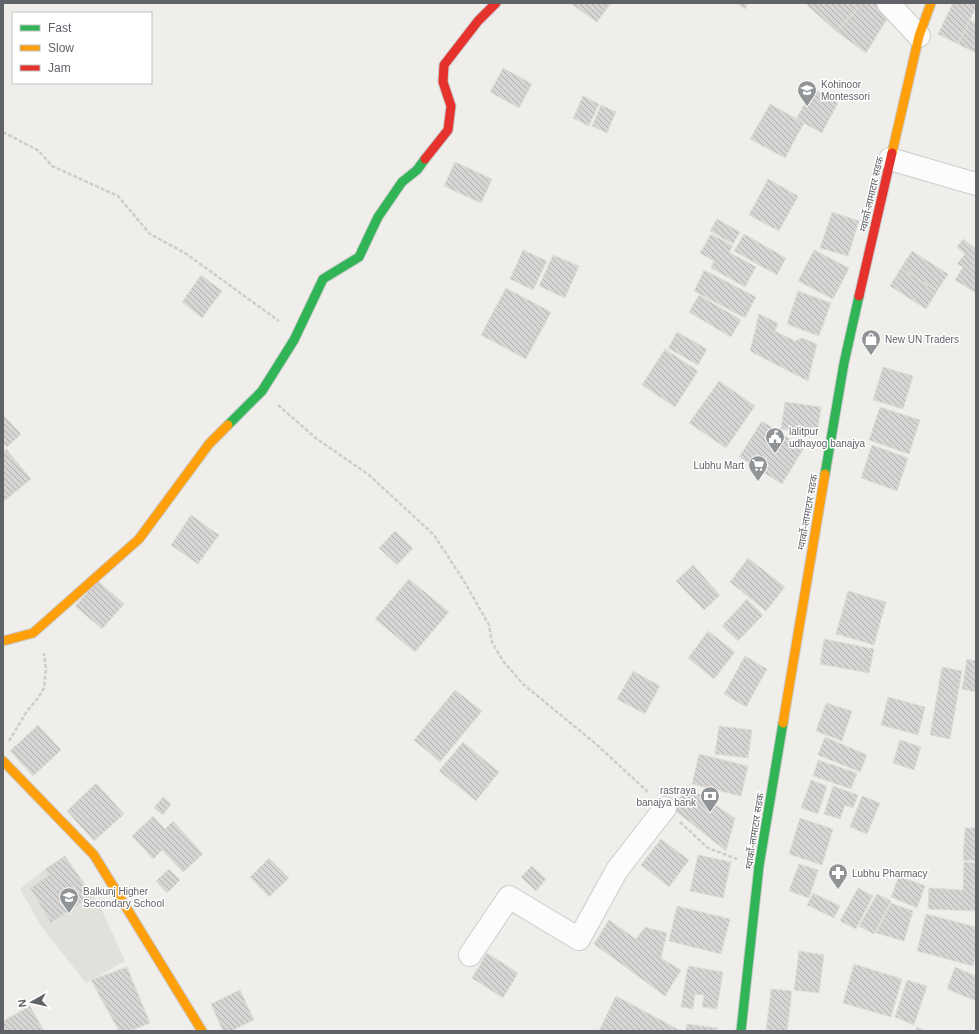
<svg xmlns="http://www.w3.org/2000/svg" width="979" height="1034" viewBox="0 0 979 1034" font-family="Arial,'Noto Sans Devanagari',sans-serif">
<defs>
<pattern id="building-back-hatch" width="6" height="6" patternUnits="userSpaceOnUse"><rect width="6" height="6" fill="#d6d5d3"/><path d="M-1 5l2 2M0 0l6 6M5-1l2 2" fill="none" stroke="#b1b0af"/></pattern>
</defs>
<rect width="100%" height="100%" fill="#efeeea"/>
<path fill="#e2e0da" d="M65,856L92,895L98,902L125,961L86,983L41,926L20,889L45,869Z"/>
<path fill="url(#building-back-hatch)" stroke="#deddd9" d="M570,3H611L597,22Z
M736,3H748L745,9Z
M808,3H863L836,31L807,5Z
M863,3H875L889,16L866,53L836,31Z
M953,3H976V7L958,44L938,34Z
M970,20L976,23V53L958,44Z
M503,68L532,84L519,108L490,92Z
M813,89L838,103L822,133L796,119Z
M583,96L599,104L589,126L573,118Z
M770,104L804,123L785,158L750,139Z
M601,105L616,112L607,133L592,126Z
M455,162L492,179L481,203L444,186Z
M768,179L798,196L779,231L749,215Z
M832,212L859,221L848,256L820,248Z
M717,219L740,232L733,244L710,231Z
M711,234L733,246L729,252L756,267L745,287L711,268L714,261L700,253Z
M744,234L786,258L777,275L734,251Z
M963,239L976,249V293L955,280L963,267L957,264L965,254L957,247Z
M523,250L547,261L533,290L510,279Z
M814,250L849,268L833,299L798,281Z
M912,251L948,274L937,291L901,268Z
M553,255L579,266L565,298L539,286Z
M901,268L937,291L926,309L890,286Z
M704,270L756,297L745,318L694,291Z
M201,275L222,291L202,318L182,302Z
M506,288L551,312L526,359L481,335Z
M798,291L831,303L819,336L787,324Z
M699,295L741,320L731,337L689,312Z
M759,314L778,323L775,331L795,341L802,338L817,344L808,381L750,351Z
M677,332L707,349L698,365L668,348Z
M665,349L698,371L675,407L642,385Z
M883,367L913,376L903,409L873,400Z
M719,381L755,406L726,448L689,423Z
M785,402L821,407L817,435L781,429Z
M880,407L920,420L909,454L869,440Z
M3,415L21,434L7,447L3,443Z
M762,421L804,448L782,484L739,457Z
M872,445L908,458L897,491L861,478Z
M6,449L31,479L3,502V452Z
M191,515L219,535L198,564L171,545Z
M395,531L413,548L397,565L379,548Z
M748,558L785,587L766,611L730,582Z
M693,565L720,595L704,610L676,581Z
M409,579L449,612L415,652L375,619Z
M98,581L124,604L102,629L75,606Z
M848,591L886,602L874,645L836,634Z
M747,599L763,615L738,641L722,626Z
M708,631L735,652L714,679L688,658Z
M824,639L874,649L869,673L820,664Z
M745,656L767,669L746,707L724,694Z
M967,659L976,661V692L962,689Z
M942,667L962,671L950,739L930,735Z
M633,671L660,686L645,714L617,699Z
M455,690L482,711L440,762L414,740Z
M888,697L925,707L918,735L881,725Z
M826,703L852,711L842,741L816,731Z
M38,725L61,750L33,776L10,751Z
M719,726L752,730L748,758L715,754Z
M825,737L867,755L860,772L818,755Z
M900,740L921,747L914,770L893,763Z
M463,742L499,772L476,801L439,771Z
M699,754L748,766L741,796L692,784Z
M818,760L857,773L851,789L813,776Z
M811,780L827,786L818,814L801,808Z
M96,783L124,814L94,841L67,811Z
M833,786L858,795L853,808L845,805L840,819L824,814Z
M688,787L735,818L726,851L672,808Z
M862,796L880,803L867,834L850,827Z
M163,797L171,804L163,815L154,808Z
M153,816L165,829L173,821L203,854L183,872L162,850L153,859L132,836Z
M800,818L833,829L822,865L789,854Z
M965,828H976V861L963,860Z
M661,839L689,860L669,887L641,865Z
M698,855L731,862L723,898L690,891Z
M65,856L92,895L51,923L30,888L49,875L45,869Z
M269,858L289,878L269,897L250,877Z
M964,862L976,863V911L928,909L929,888L963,890Z
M799,864L818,870L809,898L789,891Z
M532,866L546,879L536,891L521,877Z
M169,869L180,880L167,893L156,881Z
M899,876L925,886L917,908L891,897Z
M858,888L873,896L856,929L840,921Z
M813,893L840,906L834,918L807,905Z
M877,894L891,901L874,934L859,926Z
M891,903L913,911L904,941L876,933Z
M677,906L730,919L721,954L669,941Z
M926,914L976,927V953L973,966L917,951Z
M609,920L636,939L645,927L667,933L661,958L681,970L665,996L594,944Z
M799,951L824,955L819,993L794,990Z
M487,953L518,973L503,998L472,978Z
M854,964L902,979L891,1017L843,1003Z
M688,966L723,972L717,1009L702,1007L704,995L695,994L693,1009L681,1007Z
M127,967L150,1023L130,1031H119L91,980Z
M955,967L976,976V1001L947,989Z
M907,980L927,986L914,1025L895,1017Z
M771,989L792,991L787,1031H766Z
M240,990L254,1020L231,1031H223L211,1004Z
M616,996L681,1031H599Z
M30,1006L44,1031H3V1021Z
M687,1024L717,1028V1031H686Z
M917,1027L926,1031H915Z"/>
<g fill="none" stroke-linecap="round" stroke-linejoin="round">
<defs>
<path id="street" d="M888,3L919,36
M890,159L976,184
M470,955L509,897L579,939L617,870L665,808"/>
<path id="fast" d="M228,425L262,391L294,340L323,279L359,257L378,217L402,182L417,170L425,159
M825,474L844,363L859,296
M741,1031L759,866L783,723"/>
<path id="slow" d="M892,153L919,36L931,3
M3,641L33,633L139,539L209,444L228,425
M783,723L825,474
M3,761L94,855L202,1031"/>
<path id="jam" d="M425,159L448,130L451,106L443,82L444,65L478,21L496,3
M859,296L892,153"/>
</defs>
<use href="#street" stroke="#cbcccc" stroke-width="24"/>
<use href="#fast" stroke="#cacacb" stroke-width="11"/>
<use href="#slow" stroke="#cacacb" stroke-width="11"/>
<use href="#jam" stroke="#cacacb" stroke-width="11"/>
<path stroke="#cacfcc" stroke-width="2.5" stroke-dasharray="4 2" stroke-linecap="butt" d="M3,132L39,151L52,166L118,196L150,234L185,253L279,321
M278,405L317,439L369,475L434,535L464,581L489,625L492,642L503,661L523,684L596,744L649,793
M9,741L27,711L38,698L44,688L46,669L44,653
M680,822L708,848L737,859"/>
<use href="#street" stroke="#fdfcfc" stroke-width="22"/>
<use href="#fast" stroke="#30b455" stroke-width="9"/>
<use href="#slow" stroke="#ff9f0a" stroke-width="9"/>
<use href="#jam" stroke="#e5322d" stroke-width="9"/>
</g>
<defs>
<symbol id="school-pin" viewBox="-11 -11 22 30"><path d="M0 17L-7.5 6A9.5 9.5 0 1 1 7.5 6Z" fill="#919496" stroke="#fff"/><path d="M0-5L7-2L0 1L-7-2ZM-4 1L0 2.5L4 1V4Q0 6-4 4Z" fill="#fff"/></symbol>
<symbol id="shop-pin" viewBox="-11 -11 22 30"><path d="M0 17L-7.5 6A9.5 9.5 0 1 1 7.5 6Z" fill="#919496" stroke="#fff"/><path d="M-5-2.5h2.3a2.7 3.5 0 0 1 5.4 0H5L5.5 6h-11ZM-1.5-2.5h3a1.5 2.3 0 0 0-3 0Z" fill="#fff"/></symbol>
<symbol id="civic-pin" viewBox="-11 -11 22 30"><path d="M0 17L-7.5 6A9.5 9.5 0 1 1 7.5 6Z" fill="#919496" stroke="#fff"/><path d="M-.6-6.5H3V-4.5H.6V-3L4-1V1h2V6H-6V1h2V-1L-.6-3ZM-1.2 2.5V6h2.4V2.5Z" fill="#fff"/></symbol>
<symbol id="supermarket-pin" viewBox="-11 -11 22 30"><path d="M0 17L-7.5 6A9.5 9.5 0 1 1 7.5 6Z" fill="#919496" stroke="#fff"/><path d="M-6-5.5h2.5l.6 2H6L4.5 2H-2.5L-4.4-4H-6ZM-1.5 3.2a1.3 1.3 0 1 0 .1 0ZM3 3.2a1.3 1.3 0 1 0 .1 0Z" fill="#fff"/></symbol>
<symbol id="bank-pin" viewBox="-11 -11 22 30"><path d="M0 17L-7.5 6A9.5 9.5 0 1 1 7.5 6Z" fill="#919496" stroke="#fff"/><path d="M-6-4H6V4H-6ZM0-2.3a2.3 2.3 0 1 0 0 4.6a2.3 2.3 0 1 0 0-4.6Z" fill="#fff"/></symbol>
<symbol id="pharmacy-pin" viewBox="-11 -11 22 30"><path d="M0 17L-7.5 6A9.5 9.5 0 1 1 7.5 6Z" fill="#919496" stroke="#fff"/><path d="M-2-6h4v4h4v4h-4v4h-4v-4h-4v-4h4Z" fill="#fff"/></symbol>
</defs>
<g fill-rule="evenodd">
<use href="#school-pin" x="796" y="79" width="22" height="30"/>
<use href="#shop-pin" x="860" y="328" width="22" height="30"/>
<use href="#civic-pin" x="764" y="426" width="22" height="30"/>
<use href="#supermarket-pin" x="747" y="454" width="22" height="30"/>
<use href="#bank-pin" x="699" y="785" width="22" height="30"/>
<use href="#pharmacy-pin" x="827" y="862" width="22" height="30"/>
<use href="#school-pin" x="58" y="886" width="22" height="30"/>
</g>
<g text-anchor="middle" stroke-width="3" stroke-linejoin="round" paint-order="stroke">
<g font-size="10" fill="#5f6368" stroke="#fff" text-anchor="start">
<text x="821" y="88">Kohinoor<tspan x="821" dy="12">Montessori</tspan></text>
<text x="885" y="343">New UN Traders</text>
<text x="789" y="435">lalitpur<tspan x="789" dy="12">udhayog banajya</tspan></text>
<text x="744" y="469" text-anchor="end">Lubhu Mart</text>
<text x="696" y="794" text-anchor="end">rastraya<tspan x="696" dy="12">banajya bank</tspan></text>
<text x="852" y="877">Lubhu Pharmacy</text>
<text x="83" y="895">Balkunj Higher<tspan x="83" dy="12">Secondary School</tspan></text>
</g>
<g font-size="10" fill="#5f6368" stroke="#fff">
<text transform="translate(871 194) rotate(-77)" y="4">ग्वार्को-लामाटार सडक</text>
<text transform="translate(807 512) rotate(-80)" y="4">ग्वार्को-लामाटार सडक</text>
<text transform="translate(754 831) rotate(-81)" y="4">ग्वार्को-लामाटार सडक</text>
</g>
</g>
<rect width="979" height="1034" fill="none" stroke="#5f6368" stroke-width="8"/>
<rect x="12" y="12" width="140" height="72" fill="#ffffff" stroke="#bfc1c3"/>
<rect x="20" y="25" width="20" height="6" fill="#30b455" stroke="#bfc1c3"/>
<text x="48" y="32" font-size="12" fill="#5f6368">Fast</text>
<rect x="20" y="45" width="20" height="6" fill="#ff9f0a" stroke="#bfc1c3"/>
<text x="48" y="52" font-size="12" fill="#5f6368">Slow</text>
<rect x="20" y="65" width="20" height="6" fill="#e5322d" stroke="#bfc1c3"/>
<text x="48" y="72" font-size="12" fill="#5f6368">Jam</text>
<g transform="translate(32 1002) rotate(262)" stroke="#ffffff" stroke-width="3" paint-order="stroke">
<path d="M0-3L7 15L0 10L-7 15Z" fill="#5f6368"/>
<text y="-6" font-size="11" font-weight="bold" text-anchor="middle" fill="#5f6368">N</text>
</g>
</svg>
